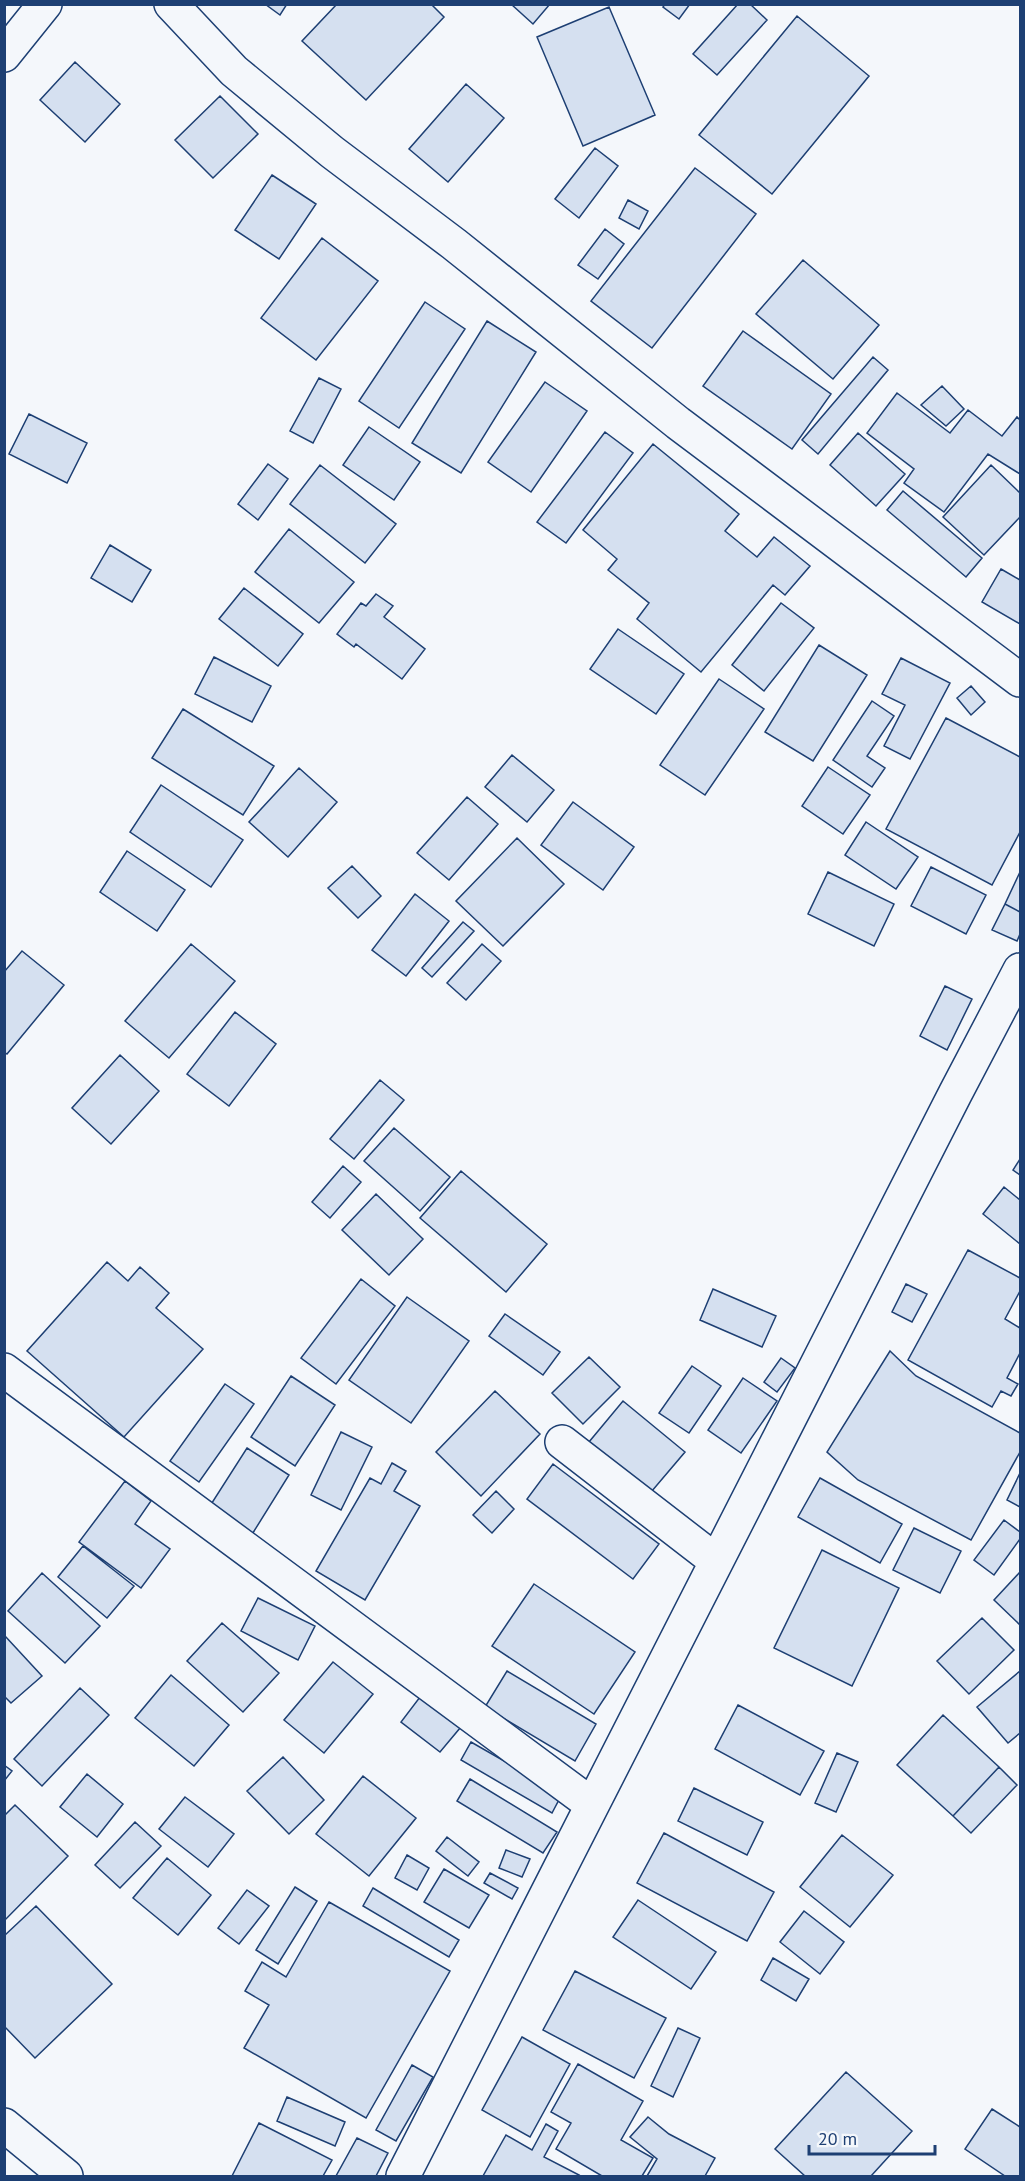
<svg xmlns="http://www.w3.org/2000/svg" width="1025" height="2181" viewBox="0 0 1025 2181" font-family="'PT Sans',sans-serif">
<rect width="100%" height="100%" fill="#f4f7fb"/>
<path fill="#d5e0f0" stroke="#1d3f73" stroke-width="1.5" d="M265,4H287L280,15Z
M337,4H431L444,17L366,100L302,41Z
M511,4H550L533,24Z
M665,4H690L679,19L663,7Z
M738,4H750L767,20L717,75L693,54Z
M609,7L655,115L583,146L537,37Z
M797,16L869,76L772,194L699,135Z
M75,62L120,104L85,142L40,100Z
M466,84L504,118L448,182L409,149Z
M220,96L258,134L213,178L175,140Z
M595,148L618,166L579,218L555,199Z
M695,168L756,214L652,348L591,301Z
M272,175L316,204L279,259L235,230Z
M628,200L648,211L639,229L619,218Z
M605,229L624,244L598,279L578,265Z
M322,238L378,281L316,360L261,318Z
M803,260L879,325L833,379L756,314Z
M425,302L465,329L399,428L359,401Z
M487,321L536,352L461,473L412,443Z
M743,331L831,394L792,449L703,386Z
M873,357L888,370L818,454L802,440Z
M319,378L341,389L313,443L290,431Z
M545,382L587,411L531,492L488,462Z
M942,386L964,409L946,426L921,405Z
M897,393L950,433L968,410L1002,436L1017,417L1020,420V474L988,454L944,512L904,483L914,469L867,433Z
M29,414L87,443L67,483L9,454Z
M369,427L420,462L394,500L343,465Z
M605,432L633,453L566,543L537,522Z
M858,433L905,474L876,506L830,465Z
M653,444L739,514L725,531L757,557L774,537L810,566L785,595L773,585L701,672L637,619L649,603L608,570L617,559L583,530Z
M268,464L288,479L258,520L238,504Z
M320,465L396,524L365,563L290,504Z
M991,465L1020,493V517L984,555L943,517Z
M903,491L982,558L966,577L887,510Z
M289,529L354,582L319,623L255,572Z
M110,545L151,570L132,602L91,578Z
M1001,569L1020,580V624L982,602Z
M244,588L303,634L278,666L219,619Z
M376,594L393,606L384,617L425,649L402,679L356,644L354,647L337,634L361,603L366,606Z
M781,603L814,628L764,691L732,665Z
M618,629L684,674L656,714L590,669Z
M819,645L867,675L813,761L765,732Z
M214,657L271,686L252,722L195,694Z
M901,658L950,683L910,759L884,746L905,705L882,694Z
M719,679L764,709L705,795L660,765Z
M971,686L985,702L971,715L957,698Z
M872,701L894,716L867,756L885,768L872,787L833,760Z
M183,709L274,766L243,815L152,758Z
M946,718L1020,757V832L992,885L886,829Z
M512,755L554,790L527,822L485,787Z
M828,767L870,795L843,834L802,806Z
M299,768L337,802L288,857L249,822Z
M161,785L243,840L211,887L130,832Z
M467,797L498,824L449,880L417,853Z
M573,802L634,847L603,890L541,845Z
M866,822L918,857L896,889L845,855Z
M517,838L564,884L503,946L456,901Z
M127,851L185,890L157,931L100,892Z
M352,866L381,896L358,918L328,888Z
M931,867L986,895L966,934L911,906Z
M828,872L894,904L874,946L808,914Z
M1020,872V912L1005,904Z
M415,894L449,921L406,976L372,950Z
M1005,904L1020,912V934L1017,941L992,930Z
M463,922L474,931L432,977L422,968Z
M191,944L235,981L169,1058L125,1021Z
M482,944L501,961L466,1000L447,983Z
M22,951L64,985L7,1054L4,1052V972Z
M945,986L972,999L947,1050L920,1036Z
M235,1012L276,1044L229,1106L187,1074Z
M120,1055L159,1091L111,1144L72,1108Z
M380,1080L404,1100L354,1159L330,1139Z
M394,1128L450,1177L420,1211L364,1161Z
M1020,1159V1175L1013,1170Z
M343,1166L361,1182L330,1218L312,1202Z
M461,1171L547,1244L506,1292L420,1218Z
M1004,1187L1020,1200V1244L983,1214Z
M376,1194L423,1239L389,1275L342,1230Z
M968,1250L1020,1278V1291L1005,1319L1020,1328V1353L1007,1378L1018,1384L1011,1396L1001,1391L992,1407L908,1360Z
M107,1262L128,1281L140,1267L169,1293L156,1308L203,1349L124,1437L27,1351Z
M361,1279L395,1306L336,1384L301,1358Z
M906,1284L927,1294L912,1322L892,1312Z
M713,1289L776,1316L762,1347L700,1320Z
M407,1297L469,1341L411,1423L349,1380Z
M505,1314L560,1352L543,1375L489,1336Z
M890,1351L916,1376L1020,1433V1452L971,1540L858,1480L827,1452Z
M589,1357L620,1387L583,1424L552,1393Z
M781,1358L795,1368L777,1392L764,1382Z
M692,1366L721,1386L689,1433L659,1413Z
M291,1376L335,1405L295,1466L251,1437Z
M743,1378L777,1401L741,1453L708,1430Z
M225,1384L254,1404L199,1482L170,1461Z
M495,1391L540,1434L481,1496L436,1452Z
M623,1401L685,1452L646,1498L584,1448Z
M341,1432L372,1447L341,1510L311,1495Z
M247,1448L289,1475L251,1536L208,1509Z
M392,1463L406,1471L394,1491L420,1506L365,1600L316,1571L370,1478L381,1484Z
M553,1464L659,1544L633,1579L527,1499Z
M1020,1473V1507L1007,1500Z
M820,1478L902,1524L880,1563L798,1517Z
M125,1481L151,1501L135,1524L170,1549L141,1588L79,1542Z
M496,1491L514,1509L492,1533L473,1515Z
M1004,1520L1020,1532V1539L994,1575L974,1560Z
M914,1528L961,1551L940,1593L893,1570Z
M83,1546L134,1586L107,1618L58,1577Z
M822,1550L899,1588L852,1686L774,1648Z
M1020,1572V1625L994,1600Z
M42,1573L100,1626L65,1663L8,1611Z
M534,1584L635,1652L594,1714L492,1646Z
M258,1598L315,1626L298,1660L241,1631Z
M982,1618L1014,1650L969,1694L937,1661Z
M222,1623L279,1673L243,1712L187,1661Z
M5,1636L42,1676L11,1703L4,1696Z
M333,1662L373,1694L324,1753L284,1720Z
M507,1671L596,1724L575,1761L485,1707Z
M1020,1671V1733L1008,1743L977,1707Z
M171,1675L229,1725L194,1766L135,1718Z
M80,1688L109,1715L42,1786L14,1759Z
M420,1697L460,1728L440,1752L401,1722Z
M738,1705L824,1751L800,1795L715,1749Z
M943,1715L999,1767L953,1816L897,1765Z
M471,1742L562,1794L552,1813L461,1760Z
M837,1753L858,1762L836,1812L815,1803Z
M283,1757L324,1800L289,1834L247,1791Z
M4,1765L12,1771L4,1781Z
M999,1767L1017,1785L971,1833L953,1816Z
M87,1774L123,1804L97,1837L60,1807Z
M363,1776L416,1818L369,1876L316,1834Z
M470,1779L557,1832L543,1853L457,1801Z
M694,1788L763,1822L747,1855L678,1821Z
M185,1797L234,1834L208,1867L159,1829Z
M15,1805L68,1856L4,1921V1816Z
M135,1822L161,1846L120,1888L95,1865Z
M664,1833L774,1892L747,1941L637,1883Z
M842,1835L893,1875L850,1927L800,1887Z
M447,1837L479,1862L468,1876L436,1851Z
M506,1850L530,1859L522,1877L499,1868Z
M407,1855L429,1868L417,1890L395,1878Z
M167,1858L211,1895L178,1935L133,1898Z
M444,1869L489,1895L469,1928L424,1902Z
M490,1873L518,1888L512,1899L484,1883Z
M295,1887L317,1901L278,1964L256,1950Z
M373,1888L459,1940L449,1957L363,1906Z
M247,1890L269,1906L239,1944L218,1928Z
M638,1900L716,1952L691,1989L613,1937Z
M329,1902L450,1971L366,2118L244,2048L269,2005L245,1991L262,1962L286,1977Z
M36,1906L112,1984L35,2058L4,2026V1936Z
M804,1911L844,1942L820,1974L780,1942Z
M773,1958L809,1979L796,2001L761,1980Z
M575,1971L666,2018L634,2078L543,2030Z
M678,2028L700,2038L673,2097L651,2086Z
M522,2037L570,2064L530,2137L482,2110Z
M578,2064L643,2101L621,2140L653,2158L642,2176H602L556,2149L571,2123L551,2112Z
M412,2065L433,2077L396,2141L376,2130Z
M846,2072L912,2131L871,2176H805L775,2149Z
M287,2097L345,2122L335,2146L277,2121Z
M992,2109L1020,2127V2176H1005L965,2149Z
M648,2117L669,2134L715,2158L705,2176H647L657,2159L630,2137Z
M259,2123L332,2160L323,2176H232Z
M546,2124L558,2131L544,2157L579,2175L578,2176H483L506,2135L532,2150Z
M357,2138L388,2153L376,2176H336Z"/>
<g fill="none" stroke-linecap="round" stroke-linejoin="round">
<defs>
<path id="minor" d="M171,4L234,71L332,152L454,244L678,423L1020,680
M4,55L45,4
M4,1370L591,1804
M562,1442L716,1561
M4,2125L66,2176
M403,2176L955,1094L1020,970"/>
</defs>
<use href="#minor" stroke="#1d3f73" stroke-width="36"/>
<use href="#minor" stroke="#f4f7fb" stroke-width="33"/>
</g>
<rect width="1025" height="2181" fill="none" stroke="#1d3f73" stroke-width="12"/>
<path d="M809 2145v9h126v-9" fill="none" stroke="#1d3f73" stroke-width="3"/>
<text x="818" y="2145" font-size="18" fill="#1d3f73" stroke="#f4f7fb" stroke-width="4.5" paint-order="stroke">20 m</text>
</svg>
